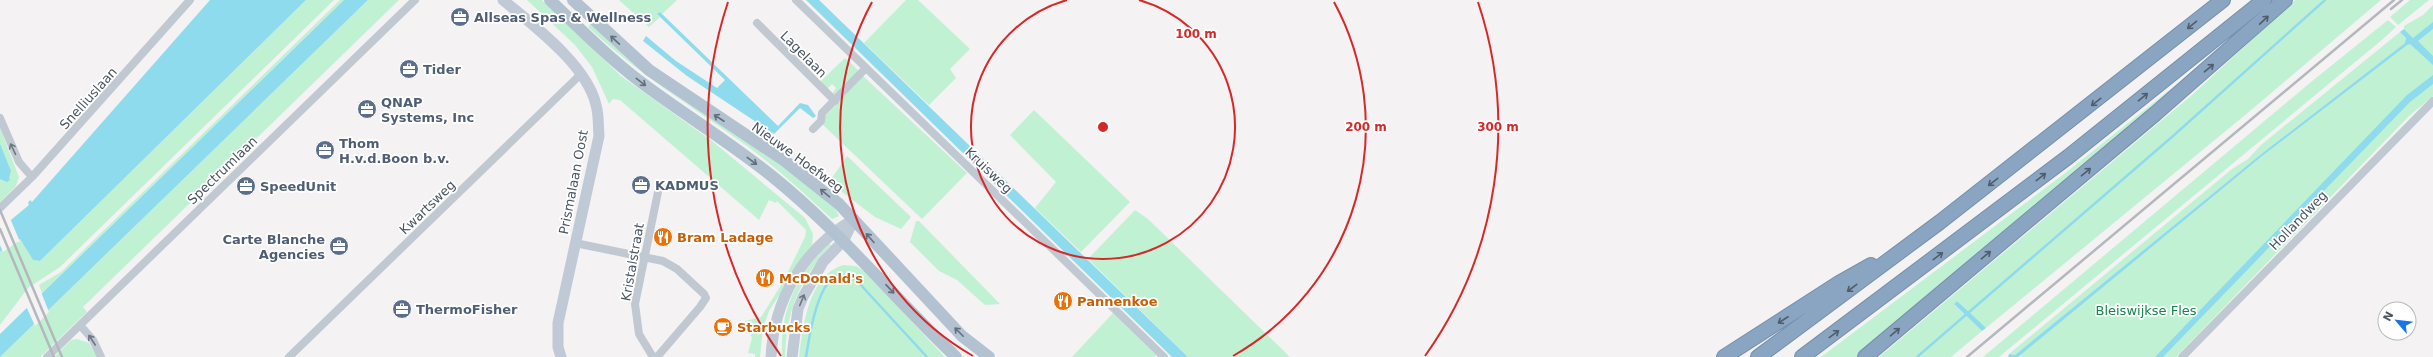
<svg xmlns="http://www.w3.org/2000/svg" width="2433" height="357" viewBox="0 0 2433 357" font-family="'DejaVu Sans',sans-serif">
<rect width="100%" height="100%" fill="#f4f2f2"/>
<path fill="#c1f1d3" d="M306,0H334L60,267L28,288L0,325V252L7,245L20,239L33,260L40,261Z
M340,0H344L42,293L39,285L61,272Z
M368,0H399L83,307L87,312L40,357H0Z
M527,0H542L621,76L712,141L805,218L813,234L812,245L769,311L763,328L760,357H755V354L748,353L752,338L745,321L761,317L783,282L805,237L806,230L777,201L776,203L769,200L759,220L620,100L613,99L609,104L592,67L575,45Z
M619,0H677L662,14L660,12L657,15L660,17L649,27Z
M906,0H918L970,49L950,69L956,78L929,105L864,43Z
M2295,0H2381L2250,111L1986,328L1957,301L1954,304L1957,307L1982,331L1951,357H1879L2192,95Z
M2410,0H2429L2398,25L2390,17Z
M2433,5V96L2409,116L2176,357H2015L2261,157L2408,42L2413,38L2404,29V26L2423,15Z
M2388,20L2396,27L2383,39L1999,357H1983L2311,82Z
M591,24L656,81L804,181L835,208L839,216L832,219C805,194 777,168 747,146C693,107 637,73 588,27Z
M2400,32L2406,38L2405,43L2260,155L2015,355L2009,354L2232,169L2248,159L2261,145Z
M2221,49L1857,357H1821L2064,174Z
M845,58L859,71L835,96L832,94L836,88L832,84L827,89L821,81Z
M863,76L967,173L922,219L822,124L826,115Z
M1034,110L1130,202L1081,252L1035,208L1056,182L1010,135Z
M0,128L19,177L16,186L0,202Z
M847,156L911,217L901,229L875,217L829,182Z
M1135,210L1148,219L1290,357H1188L1088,259Z
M916,221H919L1000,304L985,305L957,280L939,271L910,242Z
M829,243L831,245C799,281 787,308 785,357H782C780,309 796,277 829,243Z
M843,265L856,266L864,271L945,357H799C803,326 808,276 843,265Z
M1113,313L1156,355L1155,357H1072Z
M77,339L89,343L97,357H54L71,340Z"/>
<path fill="#8edbee" d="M210,0H306L40,261L33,260L20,239L7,245L0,252V229L29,205L28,203L30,200L32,202Z
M344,0H368L0,357V334Z
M806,0H819L1188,357H1172Z
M660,12L778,126L800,103L808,105L816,116L813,118L800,108L774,134L687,76L643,41L646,36L676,61L717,88L725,80L657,14Z
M2433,22V29L2418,41L2433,56V65L2410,44L2407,45L2261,157L2018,357H2008L2009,354L2015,355L2260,155L2405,43L2406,38L2400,32L2404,29L2413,38Z
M2433,75V84L2410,102L2163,357H2155L2407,95Z
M0,144L11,171L9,178L10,180L7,182L0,179Z
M1957,301L1982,324L1986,328L1982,331L1954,304Z"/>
<path fill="#f4f2f2" d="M10,218L20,242H17L3,252L0,245V226Z
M41,292L49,312L35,326L26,306Z"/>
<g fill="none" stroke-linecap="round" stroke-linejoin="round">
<path stroke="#8edbee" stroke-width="2.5" d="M806,357C809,339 817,280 839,275C847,274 853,279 859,283L927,357
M1917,357L2173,136L2325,0"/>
<defs>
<path id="highway" d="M1724,357L1839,283L1871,265
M1758,357L1940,222L2223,0
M1802,357L2068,157L2264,0
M1865,357L2155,114L2285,0"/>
</defs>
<use href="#highway" stroke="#7590ad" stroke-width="16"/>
<path stroke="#c0c9d1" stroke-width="8" d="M796,0L1164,357
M757,23L835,101
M0,118L19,162L32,177
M813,129L821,121L822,113L866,68
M0,208L32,177L190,0
M575,243L663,261L677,269L704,294L706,298L700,307L657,357
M80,325L93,340L101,357
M47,357L415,0
M289,357L581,74
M653,357L639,334L635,304L658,192
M2182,357L2433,101"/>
<path stroke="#c0cad6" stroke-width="11" d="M503,0C533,25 587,65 596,105C599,115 598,126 599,136L558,323V347L561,357
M771,357C774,299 803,249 854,219
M792,357L798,309L803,297L823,262L844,240L854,219"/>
<path stroke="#b2c2d1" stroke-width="12" d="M550,0C580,29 609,58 642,83C685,115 731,143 773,177C840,231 894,298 956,357
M573,0L649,70L785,161L839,204L962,336L989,357"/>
<use href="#highway" stroke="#8aa5c1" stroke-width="14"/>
<path stroke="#b4b7bc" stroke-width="2.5" d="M2391,9L2402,0
M0,210L62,357
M0,229L54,357
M1967,357L2394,0"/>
</g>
<defs><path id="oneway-shaft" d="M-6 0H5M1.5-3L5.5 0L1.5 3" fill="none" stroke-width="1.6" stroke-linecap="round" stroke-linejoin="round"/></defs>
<g stroke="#505d6a">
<use href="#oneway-shaft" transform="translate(2264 20) rotate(-43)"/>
<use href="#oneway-shaft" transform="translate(2192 25) rotate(141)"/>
<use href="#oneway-shaft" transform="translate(2209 68) rotate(-40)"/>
<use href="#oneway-shaft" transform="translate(2143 97) rotate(-39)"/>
<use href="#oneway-shaft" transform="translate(2096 102) rotate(142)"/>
<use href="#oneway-shaft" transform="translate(2086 172) rotate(-40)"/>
<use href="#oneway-shaft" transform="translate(2041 177) rotate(-38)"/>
<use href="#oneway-shaft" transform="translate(1993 182) rotate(142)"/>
<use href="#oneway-shaft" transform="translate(1986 255) rotate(-40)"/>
<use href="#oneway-shaft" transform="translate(1938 256) rotate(-37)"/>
<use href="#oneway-shaft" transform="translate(1852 288) rotate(143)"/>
<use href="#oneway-shaft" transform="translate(1783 320) rotate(147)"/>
<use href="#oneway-shaft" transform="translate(1895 332) rotate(-40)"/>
<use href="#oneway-shaft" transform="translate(1834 334) rotate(-36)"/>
</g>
<g stroke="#63707c">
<use href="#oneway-shaft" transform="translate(615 40) rotate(-137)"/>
<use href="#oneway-shaft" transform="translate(641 82) rotate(38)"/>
<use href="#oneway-shaft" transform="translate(719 118) rotate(-147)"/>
<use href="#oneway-shaft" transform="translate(752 161) rotate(37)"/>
<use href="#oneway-shaft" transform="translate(825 193) rotate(-140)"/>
<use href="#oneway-shaft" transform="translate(870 238) rotate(-131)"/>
<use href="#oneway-shaft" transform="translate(890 289) rotate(47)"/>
<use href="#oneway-shaft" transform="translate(959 332) rotate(-135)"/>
</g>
<g stroke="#6d7882">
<use href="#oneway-shaft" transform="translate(13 149) rotate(-115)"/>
<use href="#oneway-shaft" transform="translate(92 340) rotate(-123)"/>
</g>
<use stroke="#6d7883" href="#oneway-shaft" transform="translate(802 300) rotate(-68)"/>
<g fill="none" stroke="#d62828" stroke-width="2">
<path d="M1139 0A132 132 0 1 1 1067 0"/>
<path d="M973 356A263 263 0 0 1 872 2M1334 2A263 263 0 0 1 1233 356"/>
<path d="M781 356A395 395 0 0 1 728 2M1478 2A395 395 0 0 1 1425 356"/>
</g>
<defs>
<symbol id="office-disc" viewBox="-11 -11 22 22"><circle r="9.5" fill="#5c6f8a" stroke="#fff"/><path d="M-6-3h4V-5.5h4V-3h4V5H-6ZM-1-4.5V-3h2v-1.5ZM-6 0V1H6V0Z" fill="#fff"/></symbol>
<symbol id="restaurant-disc" viewBox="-11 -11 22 22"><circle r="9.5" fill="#e8710a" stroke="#fff"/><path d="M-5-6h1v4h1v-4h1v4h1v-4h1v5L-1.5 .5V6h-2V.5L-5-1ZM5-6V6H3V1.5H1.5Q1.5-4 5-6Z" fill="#fff"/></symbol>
<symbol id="cafe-disc" viewBox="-11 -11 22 22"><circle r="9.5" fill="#e8710a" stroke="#fff"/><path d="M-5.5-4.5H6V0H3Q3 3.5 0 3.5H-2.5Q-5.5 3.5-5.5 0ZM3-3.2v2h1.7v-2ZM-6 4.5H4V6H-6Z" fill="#fff"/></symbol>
</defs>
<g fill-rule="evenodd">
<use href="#office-disc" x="449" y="6" width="22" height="22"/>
<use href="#office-disc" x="398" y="58" width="22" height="22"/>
<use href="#office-disc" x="356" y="98" width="22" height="22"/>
<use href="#office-disc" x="314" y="139" width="22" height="22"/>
<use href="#office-disc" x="630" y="174" width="22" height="22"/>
<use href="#office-disc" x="235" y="175" width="22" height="22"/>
<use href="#restaurant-disc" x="652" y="226" width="22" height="22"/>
<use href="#office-disc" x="328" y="235" width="22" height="22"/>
<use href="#restaurant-disc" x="754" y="267" width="22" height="22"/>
<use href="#restaurant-disc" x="1052" y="290" width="22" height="22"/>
<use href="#office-disc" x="391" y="298" width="22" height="22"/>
<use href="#cafe-disc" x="712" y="316" width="22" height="22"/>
</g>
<g text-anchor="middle" stroke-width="3.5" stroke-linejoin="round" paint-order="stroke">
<g font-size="13" font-weight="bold" fill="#4e5e75" stroke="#fff" text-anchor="start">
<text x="474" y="22">Allseas Spas &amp; Wellness</text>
<text x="423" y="74">Tider</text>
<text x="381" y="107">QNAP<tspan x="381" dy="15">Systems, Inc</tspan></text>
<text x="339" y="148">Thom<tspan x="339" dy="15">H.v.d.Boon b.v.</tspan></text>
<text x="655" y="190">KADMUS</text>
<text x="260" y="191">SpeedUnit</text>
<text x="325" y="244" text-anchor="end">Carte Blanche<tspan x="325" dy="15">Agencies</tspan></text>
<text x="416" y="314">ThermoFisher</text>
</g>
<g font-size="13" fill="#495560" stroke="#fff">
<text transform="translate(804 54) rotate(45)" y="5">Lagelaan</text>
<text transform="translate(88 98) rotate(-48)" y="5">Snelliuslaan</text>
<text transform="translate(798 157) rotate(36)" y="5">Nieuwe Hoefweg</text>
<text transform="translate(222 170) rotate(-44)" y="5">Spectrumlaan</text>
<text transform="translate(989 170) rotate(44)" y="5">Kruisweg</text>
<text transform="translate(573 182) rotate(-79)" y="5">Prismalaan Oost</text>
<text transform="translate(427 207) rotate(-44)" y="5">Kwartsweg</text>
<text transform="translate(2298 220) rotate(-46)" y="5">Hollandweg</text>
<text transform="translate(632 262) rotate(-80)" y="5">Kristalstraat</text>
</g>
<g font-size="13" font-weight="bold" fill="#c56008" stroke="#fff" text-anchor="start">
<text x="677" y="242">Bram Ladage</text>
<text x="779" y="283">McDonald's</text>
<text x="1077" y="306">Pannenkoe</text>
<text x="737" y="332">Starbucks</text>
</g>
<g font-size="13" fill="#16854d" stroke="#fff">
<text x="2146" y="315">Bleiswijkse Fles</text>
</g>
</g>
<circle cx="1103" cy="127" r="6" fill="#d62828" stroke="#fff" stroke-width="2"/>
<g font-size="12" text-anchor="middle" font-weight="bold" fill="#d62828" stroke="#fff" stroke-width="3.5" stroke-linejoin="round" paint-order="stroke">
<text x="1196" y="38">100 m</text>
<text x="1366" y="131">200 m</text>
<text x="1498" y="131">300 m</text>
</g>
<g transform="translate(2397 321) rotate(298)"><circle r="19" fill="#ffffff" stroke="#b6bbbf"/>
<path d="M0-3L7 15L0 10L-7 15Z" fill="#1775e9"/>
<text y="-6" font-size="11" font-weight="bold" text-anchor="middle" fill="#495560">N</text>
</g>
</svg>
